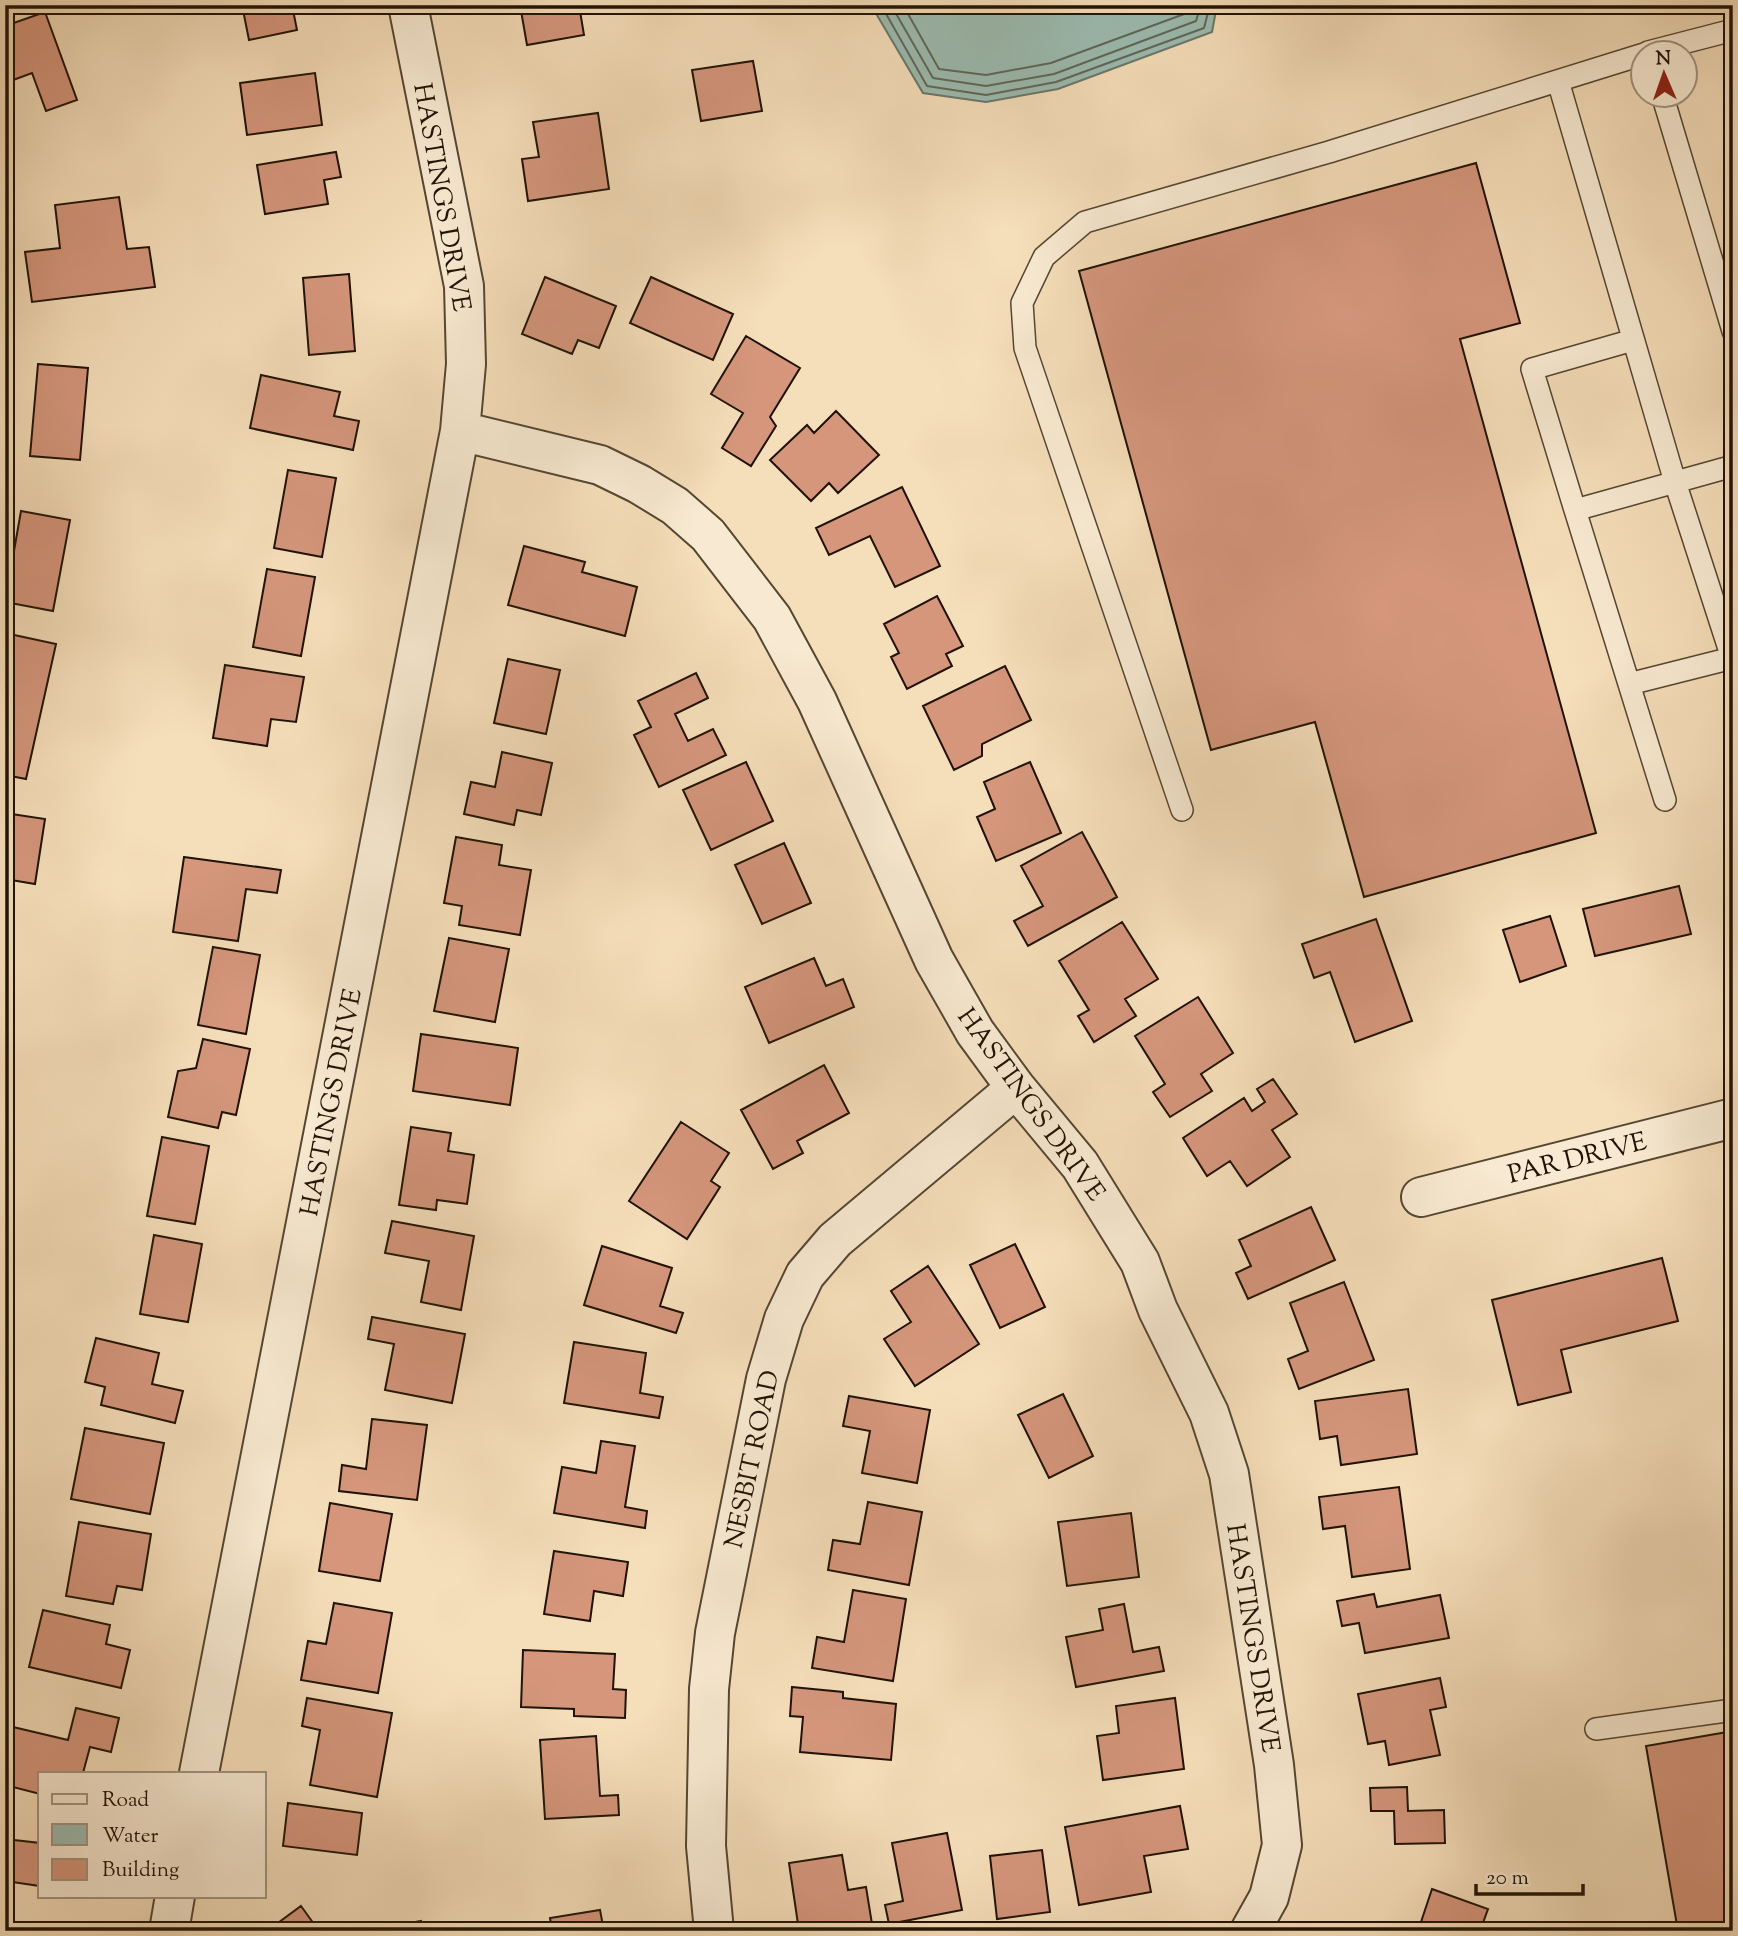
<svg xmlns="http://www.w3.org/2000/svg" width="1738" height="1936" viewBox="0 0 1738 1936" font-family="'Sorts Mill Goudy',serif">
<rect width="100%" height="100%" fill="#f5deba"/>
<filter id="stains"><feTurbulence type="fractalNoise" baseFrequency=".00286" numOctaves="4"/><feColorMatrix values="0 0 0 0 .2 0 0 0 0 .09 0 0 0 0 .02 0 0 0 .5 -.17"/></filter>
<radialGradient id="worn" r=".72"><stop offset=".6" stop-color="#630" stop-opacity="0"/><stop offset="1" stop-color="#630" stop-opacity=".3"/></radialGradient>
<path fill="#9cbcb1" stroke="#6a786c" stroke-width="2" d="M871,5H1217L1212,32L1058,89L986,102L923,93Z"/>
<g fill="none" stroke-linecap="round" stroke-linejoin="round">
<path stroke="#5e685a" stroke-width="2" d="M881,5L927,86L986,95L1056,82L1204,28L1210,5
M891,5L933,78L986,86L1054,74L1196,21L1201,5
M903,5L939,69L986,75L1051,63L1187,13L1190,5"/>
</g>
<path fill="#d5967c" stroke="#201304" stroke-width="2" d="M242,5H292L297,30L249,40Z
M520,5H579L584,35L527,45Z
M45,12L77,100L46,111L32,73L5,83V26Z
M753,61L762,111L701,121L692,70Z
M315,73L322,125L247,135L240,83Z
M598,113L609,189L528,201L522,159L539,157L533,122Z
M336,152L341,177L324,180L328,204L265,214L257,165Z
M1476,163L1520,323L1460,339L1596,833L1364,897L1315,722L1211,750L1079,271Z
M119,197L127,249L149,247L155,287L32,302L25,252L60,248L55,205Z
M349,274L355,351L309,355L303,278Z
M545,277L616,306L599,348L578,340L572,354L522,334Z
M651,277L733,314L713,360L630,323Z
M746,336L800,368L770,417L776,426L751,466L722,448L743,413L711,394Z
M38,364L88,368L80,460L30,456Z
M261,375L340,392L334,416L359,421L353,450L250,428Z
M836,411L879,455L838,493L829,483L811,501L770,460L807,425L814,433Z
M288,470L336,478L322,557L274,548Z
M902,487L940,566L895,587L870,536L829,555L816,528Z
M21,511L70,520L53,611L5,602Z
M524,546L585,562L582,572L637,587L625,636L508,605Z
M267,569L315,577L301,656L253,647Z
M937,596L963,646L946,654L952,666L907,689L891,657L899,653L884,624Z
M5,633L56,644L26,779L5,775Z
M508,659L560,670L546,734L494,723Z
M225,665L304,677L296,722L271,719L267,746L213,738Z
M1005,666L1031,720L982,744V756L954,770L923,706Z
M696,673L708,698L675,714L688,741L713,729L726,755L659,787L634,735L651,727L638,701Z
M502,752L552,763L541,815L517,810L514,825L464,814L471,782L495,787Z
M746,762L773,821L711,850L683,790Z
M1030,762L1061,833L996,861L977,817L995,809L984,782Z
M5,813L45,819L35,884L5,879Z
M1082,832L1117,897L1028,946L1014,921L1043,906L1021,866Z
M456,837L502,845L499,865L531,870L520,935L459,925L462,906L444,903Z
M784,843L811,903L762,924L735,865Z
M184,857L281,870L277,893L246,889L238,941L173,932Z
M1679,886L1691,934L1595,956L1583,909Z
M1550,916L1566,966L1520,982L1503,930Z
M1376,919L1412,1021L1355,1042L1330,972L1314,978L1302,944Z
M1122,922L1158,979L1125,999L1136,1016L1094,1042L1078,1016L1089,1010L1059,961Z
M449,938L509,949L495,1022L434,1011Z
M213,947L260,955L246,1034L198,1025Z
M814,958L826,986L843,979L854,1007L769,1043L745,987Z
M1198,997L1233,1053L1201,1074L1212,1091L1170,1117L1153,1092L1165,1084L1135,1036Z
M421,1034L518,1048L510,1105L413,1091Z
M203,1039L250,1049L236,1115L222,1112L218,1128L168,1117L178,1071L196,1068Z
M824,1065L849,1113L797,1141L803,1153L773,1169L741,1110Z
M1273,1079L1297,1114L1272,1130L1290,1157L1247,1186L1230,1161L1207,1176L1183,1138L1244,1098L1252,1111L1265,1102L1257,1089Z
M681,1122L729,1153L711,1181L720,1187L687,1239L629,1201Z
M411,1127L451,1133L448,1151L474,1155L467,1204L437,1200L436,1210L399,1205Z
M162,1137L209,1146L195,1224L147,1216Z
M1311,1207L1335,1260L1248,1299L1236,1273L1251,1266L1239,1240Z
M392,1221L474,1236L461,1310L421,1302L429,1261L385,1253Z
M154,1235L202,1244L188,1322L140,1314Z
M1015,1244L1045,1307L1000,1328L970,1265Z
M602,1246L672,1268L660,1306L683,1313L676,1333L584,1305Z
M1662,1258L1678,1321L1561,1350L1571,1392L1518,1405L1492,1300Z
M928,1266L979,1344L915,1386L884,1339L911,1322L891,1291Z
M1344,1282L1374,1360L1299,1389L1288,1359L1308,1351L1290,1303Z
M372,1317L465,1334L452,1403L385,1390L394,1344L368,1339Z
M96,1338L159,1353L152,1384L183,1391L175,1423L101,1405L105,1387L85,1382Z
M574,1342L646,1353L640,1393L663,1397L659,1418L564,1403Z
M1408,1389L1417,1454L1341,1465L1337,1436L1320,1439L1315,1401Z
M1063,1394L1093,1456L1049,1478L1018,1415Z
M849,1396L930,1410L917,1483L862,1473L870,1431L843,1426Z
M372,1419L427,1425L417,1500L339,1491L342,1465L366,1469Z
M85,1428L164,1443L150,1514L71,1499Z
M601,1441L635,1446L625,1507L647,1511L645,1528L554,1513L562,1467L596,1473Z
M1399,1487L1410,1569L1352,1577L1345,1526L1323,1529L1319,1497Z
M868,1502L922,1512L909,1585L828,1570L833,1540L860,1544Z
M330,1503L392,1514L380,1581L319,1571Z
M1131,1513L1139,1577L1067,1586L1058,1522Z
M79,1522L151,1534L142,1590L117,1586L113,1604L66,1596Z
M554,1551L628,1562L623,1596L594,1591L590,1621L544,1614Z
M853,1590L906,1599L893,1681L812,1668L817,1637L844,1642Z
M1374,1594L1377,1607L1440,1595L1449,1638L1365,1653L1359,1623L1342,1626L1337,1601Z
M334,1603L392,1613L378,1693L301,1680L308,1641L326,1644Z
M1124,1604L1133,1652L1159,1647L1164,1671L1076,1687L1066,1637L1103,1630L1099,1609Z
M43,1610L110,1625L106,1644L130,1650L121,1688L29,1667Z
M523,1650L615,1654L613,1689L626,1690L625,1718L574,1716V1709L521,1707Z
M1440,1678L1446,1707L1430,1710L1440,1755L1389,1765L1385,1741L1368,1744L1358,1694Z
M792,1687L843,1692V1698L896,1704L891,1760L800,1752L803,1717L790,1716Z
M307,1698L392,1713L377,1797L310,1785L320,1730L302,1726Z
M1175,1698L1184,1769L1103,1780L1097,1736L1119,1733L1116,1706Z
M76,1708L119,1718L111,1752L90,1747L83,1773H40V1794L5,1785V1757L13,1727L68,1740Z
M1733,1731V1931H1678L1646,1746Z
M596,1736L600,1796L618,1795L619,1815L545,1819L540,1740Z
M1407,1787L1408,1811L1444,1810L1445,1843L1395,1844L1394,1811H1371L1370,1788Z
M288,1803L362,1813L357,1855L283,1846Z
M1180,1806L1188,1849L1144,1856L1151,1892L1079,1905L1065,1827Z
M947,1833L962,1910L889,1924L885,1905L903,1901L892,1843Z
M5,1839L40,1843V1886L5,1881Z
M1042,1850L1050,1912L997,1919L990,1856Z
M842,1855L848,1890L866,1887L872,1924L831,1931H799L789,1863Z
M1432,1889L1488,1909L1480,1931H1418Z
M301,1906L319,1931H267Z
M600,1910L604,1931H552L550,1918Z
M421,1921L423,1931H368Z
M5,1924L44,1925V1931H5Z"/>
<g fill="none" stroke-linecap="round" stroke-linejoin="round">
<defs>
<path id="service" d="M1648,52L1733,30
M1558,81L1675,482L1732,658L1629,684L1575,510L1733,466
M1662,94L1733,331
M1575,510L1532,369L1633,340
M1629,684L1665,800
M1182,810L1025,348L1022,303L1044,257L1085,222L1329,152L1644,54
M1596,1729L1733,1710"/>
<path id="minor" d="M460,431L600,465L639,484L675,506L708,535L772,618L817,701L934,960L975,1032L1016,1088L1080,1165L1140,1262L1158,1310L1209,1413L1229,1474L1274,1765L1282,1845L1269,1897L1250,1931
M1421,1197L1733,1118
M199,1773L460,431L466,364L464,286L408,5
M169,1931L175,1896
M714,1931L706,1846L709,1689L715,1633L766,1379L784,1319L805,1275L835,1240L1016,1088"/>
</defs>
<use href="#service" stroke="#554632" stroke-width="24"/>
<use href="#minor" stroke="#554632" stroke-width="42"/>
<use href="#service" stroke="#f8ead2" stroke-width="21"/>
<use href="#minor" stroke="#f8ead2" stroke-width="38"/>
</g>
<g text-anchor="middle" stroke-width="6" stroke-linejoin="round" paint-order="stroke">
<g font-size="26" fill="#201304" stroke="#f8ead2">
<text transform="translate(443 197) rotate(80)" y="9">HASTINGS DRIVE</text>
<text transform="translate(330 1102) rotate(-79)" y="9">HASTINGS DRIVE</text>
<text transform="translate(1032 1104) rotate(54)" y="9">HASTINGS DRIVE</text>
<text transform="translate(1577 1157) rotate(-14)" y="9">PAR DRIVE</text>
<text transform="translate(751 1459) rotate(-78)" y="9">NESBIT ROAD</text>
<text transform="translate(1254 1638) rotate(81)" y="9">HASTINGS DRIVE</text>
</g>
</g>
<rect width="1738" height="1936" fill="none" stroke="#f5deba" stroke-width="28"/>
<rect x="7" y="7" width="1724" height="1922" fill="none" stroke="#201304" stroke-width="3.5"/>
<rect x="14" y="14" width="1710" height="1908" fill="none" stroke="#201304" stroke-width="2"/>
<rect x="38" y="1772" width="228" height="126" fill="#f8ead2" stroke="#a29480" stroke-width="2"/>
<rect x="52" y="1794" width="35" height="10" fill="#f8ead2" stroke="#a29480" stroke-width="2"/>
<text x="102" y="1806" font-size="21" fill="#201304">Road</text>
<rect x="52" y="1824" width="35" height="21" fill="#9cbcb1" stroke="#a29480" stroke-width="2"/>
<text x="102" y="1842" font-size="21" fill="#201304">Water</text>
<rect x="52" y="1859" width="35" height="21" fill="#d5967c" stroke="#a29480" stroke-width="2"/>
<text x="102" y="1876" font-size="21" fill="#201304">Building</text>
<g transform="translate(1664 74) rotate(358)"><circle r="33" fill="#f8ead2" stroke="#a29480" stroke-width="2"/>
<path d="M0-5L12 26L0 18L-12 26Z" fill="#8f2418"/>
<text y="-10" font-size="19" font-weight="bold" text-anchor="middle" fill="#201304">N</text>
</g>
<path d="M1476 1884v10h107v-10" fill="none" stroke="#201304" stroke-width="3.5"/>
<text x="1486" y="1884" font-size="21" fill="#201304" stroke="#f8ead2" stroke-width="5" paint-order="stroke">20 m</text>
<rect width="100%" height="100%" filter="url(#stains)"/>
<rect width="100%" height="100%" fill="url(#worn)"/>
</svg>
